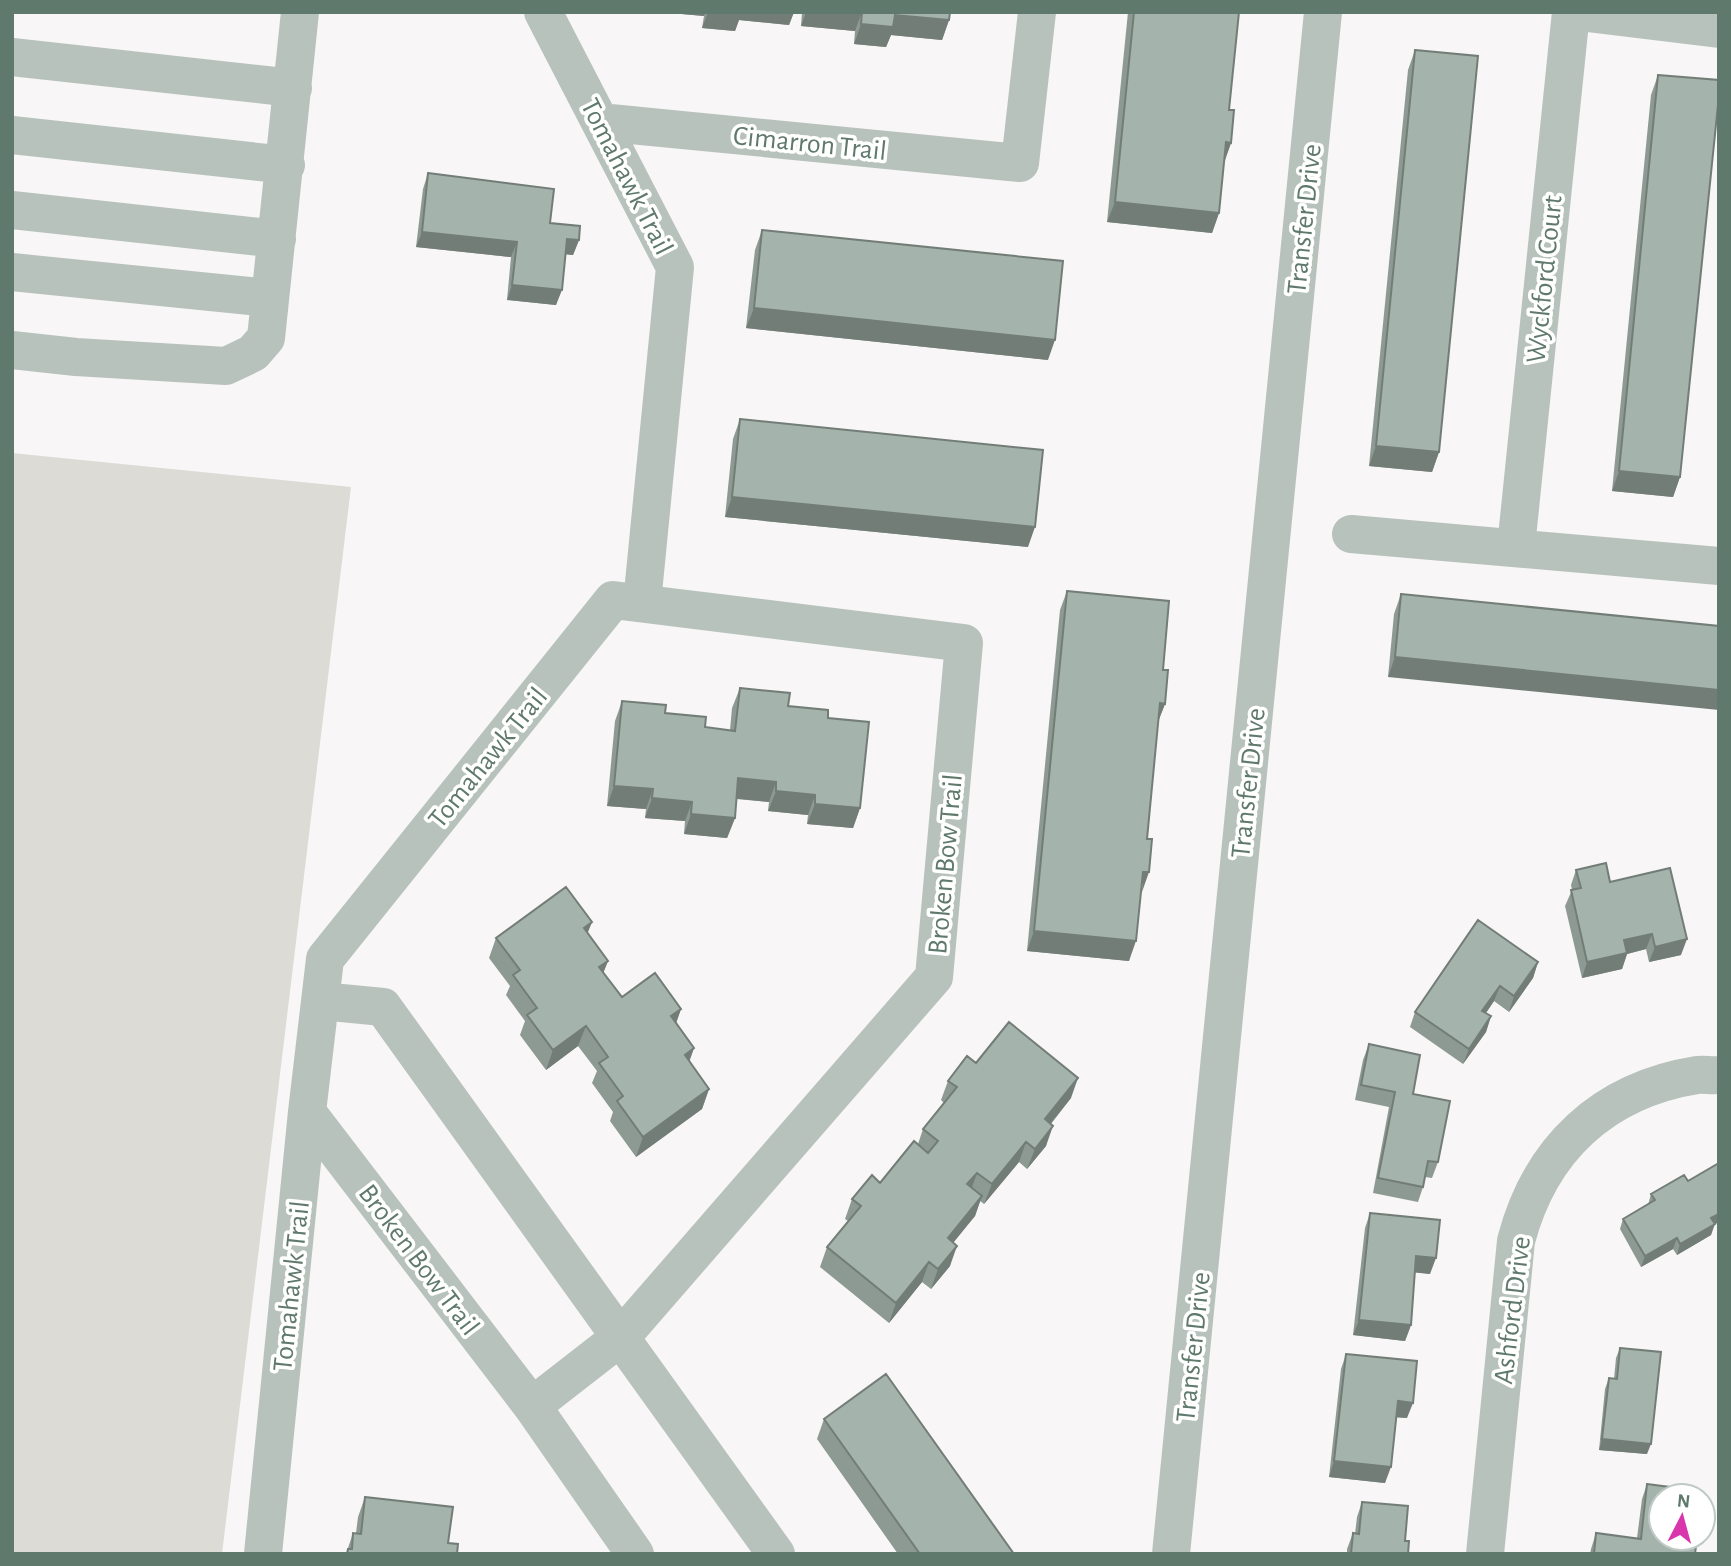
<svg xmlns="http://www.w3.org/2000/svg" width="1731" height="1566" viewBox="0 0 1731 1566" font-family="'Alegreya Sans',sans-serif">
<rect width="100%" height="100%" fill="#f8f6f6"/>
<path fill="#dddbd5" d="M12,453L351,487L222,1554H12Z"/>
<g fill="none" stroke-linecap="round" stroke-linejoin="round">
<path stroke="#b8c2bd" stroke-width="38" d="M543,12L675,267L642,603
M1579,12L1719,29
M12,57L293,88
M600,122L1020,163L1037,12
M12,135L286,165
M12,210L277,239
M12,272L270,298
M12,350L76,357L226,366L253,353L266,338L300,12
M1351,534L1719,566
M1516,547L1571,12
M321,1001L383,1007L776,1554
M307,1112L532,1406L635,1554
M263,1554L307,1112L325,959L613,600L964,643L934,977L622,1336L532,1406
M1171,1554L1323,12
M1485,1554L1516,1241C1540,1149 1603,1090 1697,1075C1704,1074 1712,1076 1719,1075"/>
</g>
<path fill="#8d9a93" d="M659,12H794L789,25L739,20L735,31L702,28L704,16Z
M802,12H950L949,20L942,40L891,35L886,47L854,44L855,31L801,26Z
M1128,12H1239L1229,110L1231,143L1224,162L1219,213L1212,233L1107,222Z
M1415,50L1439,452L1432,472L1369,466L1408,70Z
M1658,75L1680,477L1673,497L1612,491L1651,95Z
M428,173L550,223L579,240L573,255L566,254L556,305L507,300L511,257L416,247L423,189Z
M762,230L1048,360L746,328L755,250Z
M740,419L1028,547L725,517L733,439Z
M1067,591L1163,670L1165,704L1158,722L1141,892L1129,961L1027,951L1060,610Z
M1401,594L1719,626L1388,677L1394,614Z
M740,688L788,706L828,718L860,808L853,828L807,824L808,815L768,811L769,802L736,799L735,818L727,838L684,834L685,821L645,818L646,809L607,806L615,721L622,701L665,713L705,727L730,730L732,708Z
M1576,870L1610,882L1681,955L1649,962L1646,949L1627,954L1622,969L1582,978L1565,906L1572,890L1571,885Z
M592,922L587,933L608,961L603,973L622,997L681,1009L676,1023L694,1048L689,1061L709,1089L702,1109L636,1157L610,1121L613,1112L592,1083L597,1071L578,1046L546,1070L520,1035L525,1021L506,995L510,986L489,958L496,938Z
M1538,962L1533,978L1509,1012L1494,1001L1486,1013L1491,1016L1486,1032L1463,1064L1410,1027L1415,1012Z
M1369,1044L1413,1094L1438,1162L1432,1178L1425,1177L1423,1187L1418,1202L1373,1193L1389,1107L1355,1100L1363,1060Z
M976,1063L1071,1098L1051,1124L1046,1146L1027,1169L1019,1162L984,1204L980,1201L975,1216L953,1242L950,1266L931,1289L922,1282L889,1323L820,1267L827,1247L848,1221L845,1219L852,1199L880,1183L918,1144L923,1129L944,1103L941,1100L948,1081Z
M1651,1194L1714,1224L1711,1235L1677,1255L1673,1249L1641,1267L1620,1229L1623,1219L1648,1205Z
M1370,1213L1430,1274L1415,1272L1411,1325L1405,1341L1353,1335L1365,1228Z
M1620,1348L1647,1454L1599,1450L1605,1389L1609,1378L1614,1379L1616,1358Z
M1346,1354L1407,1418L1396,1417L1385,1483L1329,1477L1341,1369Z
M824,1419L1014,1554H898L817,1439Z
M1647,1484L1661,1496L1695,1554H1590L1591,1549L1596,1533L1637,1538L1642,1499Z
M365,1497L448,1543L457,1554H346L353,1533H356L358,1517Z
M1362,1502L1405,1541L1408,1554H1347V1549L1353,1533L1355,1534L1357,1517Z"/>
<path fill="#737d78" d="M659,12H705L704,16Z
M708,12H794L789,25L739,20L735,31L702,28Z
M806,12H862L855,31L801,26Z
M895,15L949,20L942,40L891,35L886,47L854,44L861,24Z
M1226,142L1231,143L1224,163Z
M1115,202L1219,213L1212,233L1107,222Z
M422,232L517,242L511,257L416,247Z
M567,239L579,240L573,255L562,254Z
M512,285L562,290L556,305L507,300Z
M754,308L1055,340L1048,360L746,328Z
M1376,446L1439,452L1432,472L1369,466Z
M1619,471L1680,477L1673,497L1612,491Z
M732,497L1035,527L1028,547L725,517Z
M1395,657L1719,690V710L1388,677Z
M1160,703L1165,704L1157,724Z
M738,778L776,782L769,802L731,798Z
M614,786L653,789L646,809L607,806Z
M776,791L815,795L808,815L768,811Z
M652,798L692,802L685,821L645,818Z
M815,804L860,808L853,828L807,824Z
M691,814L735,818L727,838L684,834Z
M1143,872H1149L1142,892Z
M592,922L584,942V928Z
M1034,931L1136,941L1129,961L1027,951Z
M1652,934L1646,949L1627,954L1622,969L1582,978L1587,962L1624,940Z
M1687,939L1681,955L1649,962L1655,947Z
M608,961L600,981L599,967Z
M1538,962L1533,978L1509,1012L1514,996Z
M1500,986L1494,1001L1477,1026L1482,1011Z
M681,1009L674,1029L671,1016Z
M1491,1016L1486,1032L1463,1064L1469,1049Z
M586,1026L578,1046L546,1070L553,1050Z
M694,1048L687,1068L685,1055Z
M1078,1078L1071,1098L1038,1139L1045,1119Z
M709,1089L702,1109L636,1157L643,1137Z
M1053,1126L1046,1146L1027,1169L1035,1149Z
M1026,1142L1019,1162L984,1204L992,1184Z
M977,1173L970,1193L967,1184Z
M982,1196L975,1216L941,1258L948,1238Z
M1719,1214V1222L1707,1229L1711,1218Z
M1715,1224L1711,1235L1677,1255L1680,1244Z
M1677,1238L1673,1249L1641,1267L1645,1256Z
M957,1246L950,1266L931,1289L938,1269Z
M1416,1256L1436,1258L1430,1274L1410,1272Z
M929,1262L922,1282L889,1323L896,1303Z
M1359,1320L1411,1325L1405,1341L1353,1335Z
M1398,1401L1413,1403L1407,1418L1392,1417Z
M1602,1439L1651,1444L1647,1454L1599,1450Z
M1334,1461L1391,1467L1385,1483L1329,1477Z"/>
<path fill="#a4b3ab" stroke="#737d78" stroke-width="2" d="M862,12H950L949,20L895,15L893,27L861,24Z
M1134,12H1239L1229,110H1234L1231,143L1226,142L1219,213L1115,202Z
M1415,50L1478,56L1439,452L1376,446Z
M1658,75L1719,80V95L1680,477L1619,471Z
M428,173L554,189L550,223L580,226L579,240L567,239L562,290L512,285L517,242L422,232Z
M762,230L1063,261L1055,340L754,308Z
M740,419L1043,450L1035,527L732,497Z
M1067,591L1169,601L1163,670H1168L1165,704L1160,703L1147,839H1152L1149,872H1143L1136,941L1034,931Z
M1401,594L1719,626V690L1395,657Z
M740,688L790,693L788,706L828,710V718L869,722L860,808L815,804V795L776,791V782L738,778L735,818L691,814L692,802L652,798L653,789L614,786L622,701L666,705L665,713L706,717L705,727L735,731Z
M1606,863L1610,882L1670,868L1687,939L1655,947L1652,934L1624,940L1627,953L1587,962L1571,890L1581,888L1576,870Z
M566,887L592,922L584,928L608,961L599,967L622,997L655,973L681,1009L671,1016L694,1048L685,1055L709,1089L643,1137L617,1101L623,1096L599,1063L608,1057L586,1026L553,1050L527,1015L537,1008L513,975L520,970L496,938Z
M1478,920L1538,962L1514,996L1500,986L1482,1011L1491,1016L1469,1049L1415,1012Z
M1009,1022L1078,1078L1045,1119L1053,1126L1035,1149L1026,1142L992,1184L977,1173L967,1184L982,1196L948,1238L957,1246L938,1269L929,1262L896,1303L827,1247L861,1206L852,1199L872,1175L880,1183L914,1141L928,1153L938,1141L923,1129L957,1087L948,1081L967,1056L976,1063Z
M1369,1044L1420,1055L1413,1094L1450,1101L1438,1162L1428,1161L1423,1187L1378,1178L1395,1092L1361,1085Z
M1719,1163V1214L1711,1218L1715,1224L1680,1244L1677,1238L1645,1256L1623,1219L1655,1200L1651,1194L1684,1175L1688,1181Z
M1370,1213L1440,1220L1436,1258L1416,1256L1411,1325L1359,1320Z
M1620,1348L1661,1352L1651,1444L1602,1439L1609,1378L1617,1379Z
M1346,1354L1417,1361L1413,1403L1398,1401L1391,1467L1334,1461Z
M886,1374L1014,1554H920L824,1419Z
M1647,1484L1693,1490V1496H1661V1538H1697L1695,1554H1594L1596,1533L1641,1539Z
M365,1497L453,1507L448,1543L458,1544L457,1554H347L348,1549H352L353,1533L361,1534Z
M1362,1502L1408,1506L1405,1541H1409L1408,1554H1351L1353,1533L1359,1534Z"/>
<g text-anchor="middle" stroke-width="7" stroke-linejoin="round" paint-order="stroke">
<g font-size="28" fill="#60796d" stroke="#fff">
<text transform="translate(810 142) rotate(6)" y="10">Cimarron Trail</text>
<text transform="translate(628 176) rotate(63)" y="10">Tomahawk Trail</text>
<text transform="translate(1303 219) rotate(-84)" y="10">Transfer Drive</text>
<text transform="translate(1543 279) rotate(-84)" y="10">Wyckford Court</text>
<text transform="translate(487 757) rotate(-51)" y="10">Tomahawk Trail</text>
<text transform="translate(1247 783) rotate(-84)" y="10">Transfer Drive</text>
<text transform="translate(944 864) rotate(-85)" y="10">Broken Bow Trail</text>
<text transform="translate(420 1259) rotate(53)" y="10">Broken Bow Trail</text>
<text transform="translate(290 1286) rotate(-84)" y="10">Tomahawk Trail</text>
<text transform="translate(1511 1310) rotate(-83)" y="10">Ashford Drive</text>
<text transform="translate(1192 1347) rotate(-84)" y="10">Transfer Drive</text>
</g>
</g>
<rect width="1731" height="1566" fill="none" stroke="#60796d" stroke-width="28"/>
<g transform="translate(1682 1517) rotate(6)"><circle r="33" fill="#ffffff" stroke="#bfc9c5" stroke-width="2"/>
<path d="M0-5L12 26L0 18L-12 26Z" fill="#d935ac"/>
<text y="-10" font-size="19" font-weight="bold" text-anchor="middle" fill="#60796d">N</text>
</g>
</svg>
